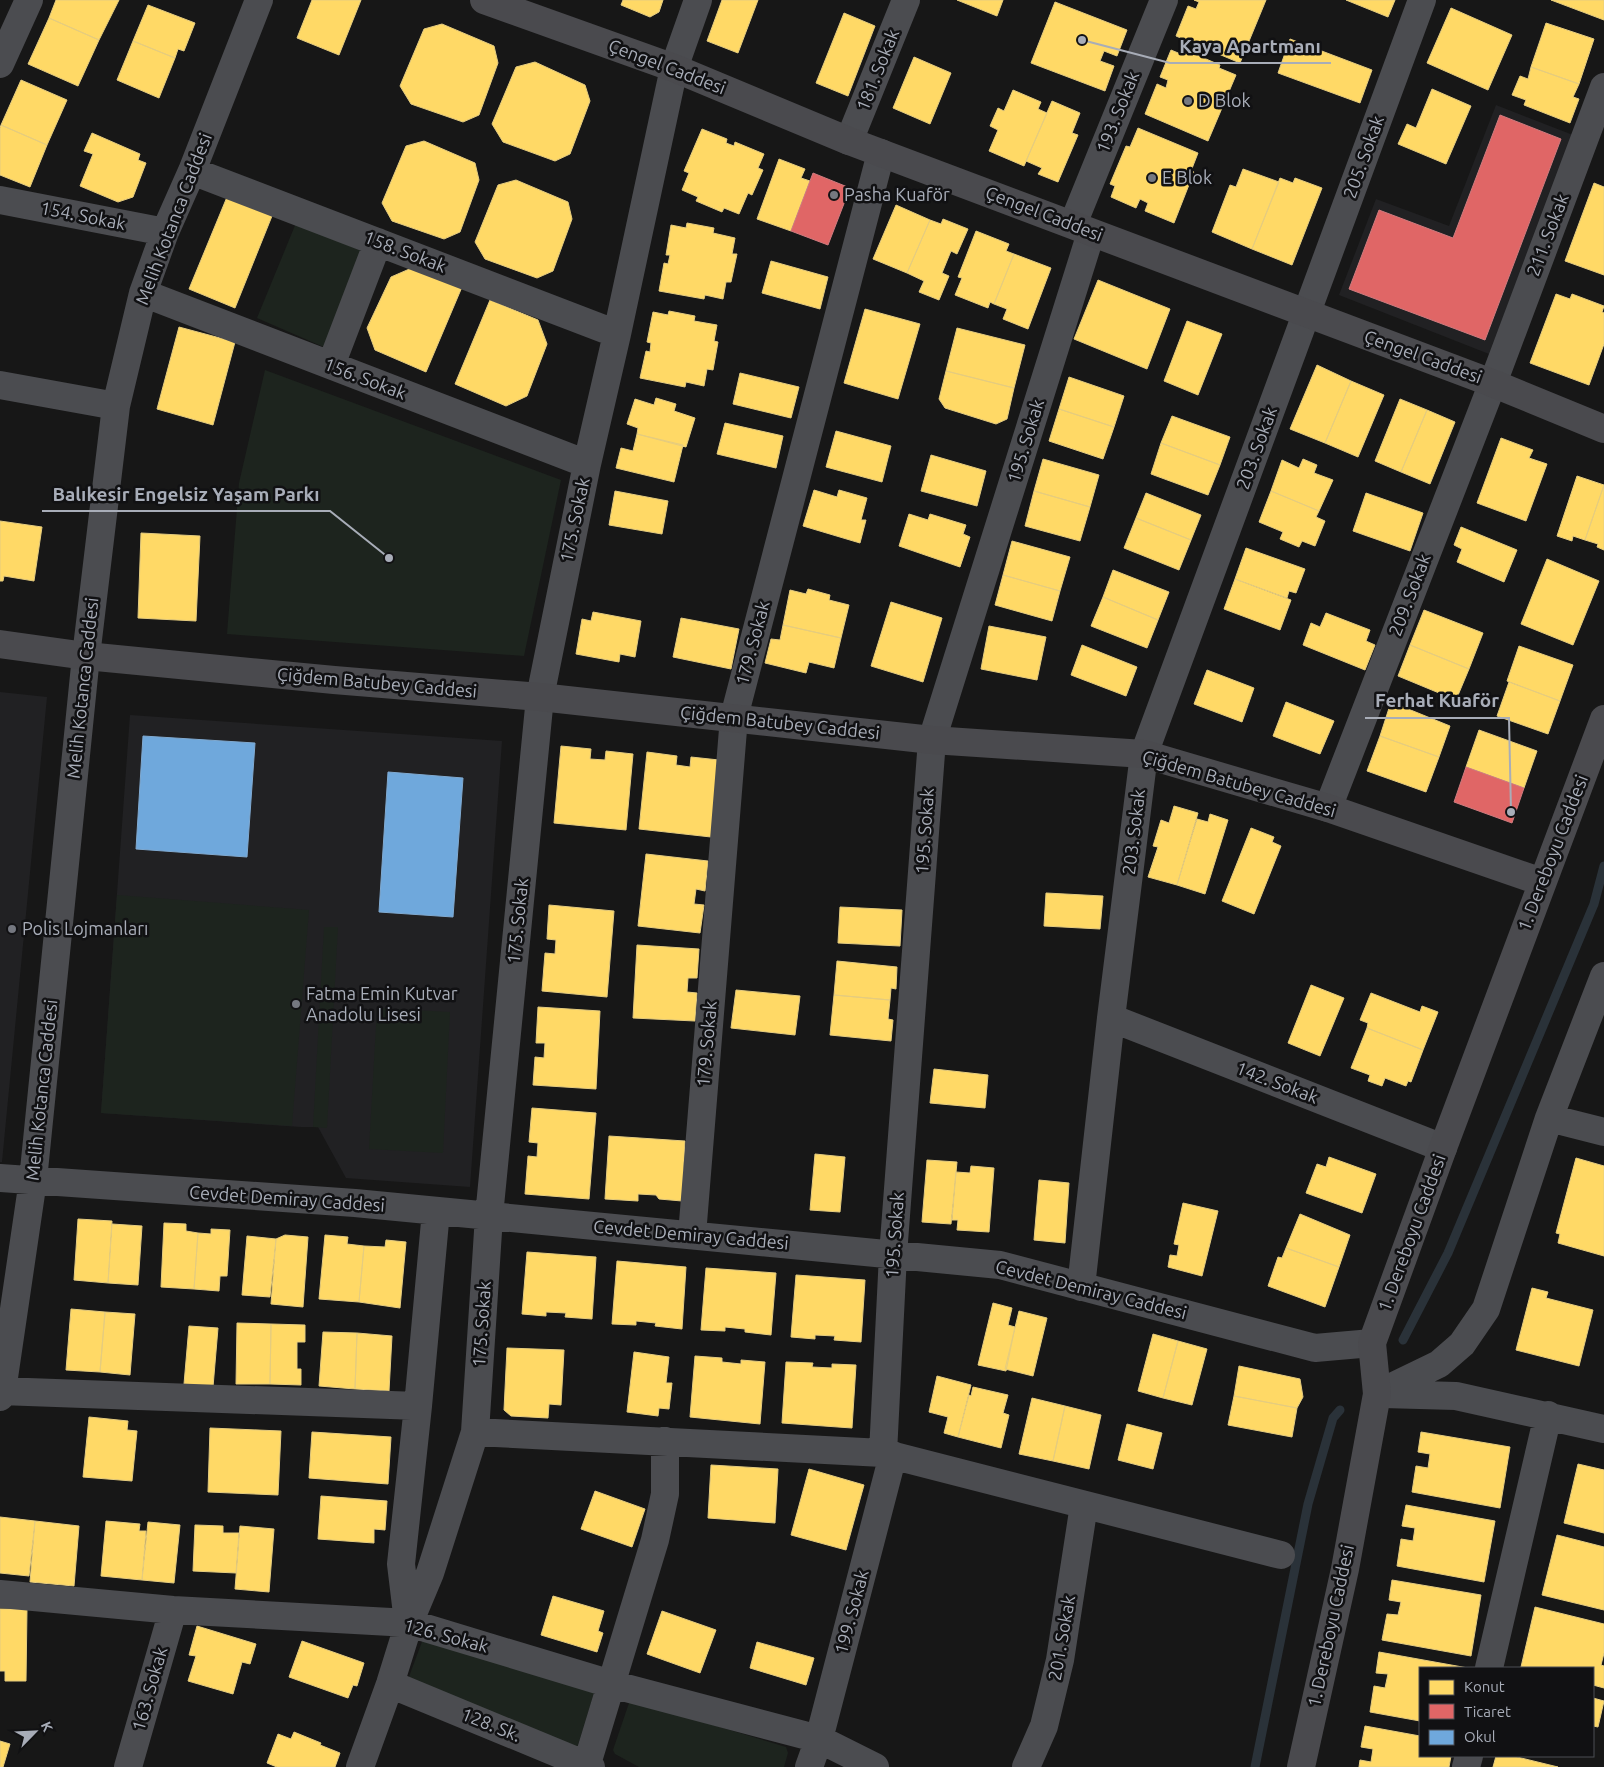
<svg xmlns="http://www.w3.org/2000/svg" width="1604" height="1767" viewBox="0 0 1604 1767" font-family="Ubuntu,sans-serif">
<rect width="100%" height="100%" fill="#171717"/>
<path fill="#212123" d="M1496,105L1573,135L1489,354L1339,295L1376,199L1449,226Z
M0,692L47,697L2,1162H0Z
M130,715L502,741L470,1187L346,1178L318,1127H301L101,1113Z"/>
<path fill="#1d241e" d="M296,223L366,253L326,348L257,318Z
M265,370L561,480L524,656L227,634L239,483Z
M117,895L309,910L292,1126L101,1113Z
M324,927H338L327,1128L313,1127Z
M377,1008L450,1012L443,1153L369,1149Z
M423,1639L595,1690L577,1748L407,1682Z
M630,1700L786,1747L788,1753L784,1767H639L615,1754L613,1750Z"/>
<path fill="#ffd966" stroke="#e5cc7f" d="M56,0H119L99,40L49,18Z
M312,0H361L339,55L297,38Z
M623,0H663L659,12L650,17L621,5Z
M722,0H758L738,53L707,41Z
M957,0H1003L997,16Z
M1194,0H1266L1240,63L1176,36L1188,6L1196,9L1199,2Z
M1346,0H1395L1388,17Z
M1551,0H1604V20Z
M1055,2L1127,30L1117,56L1104,51L1100,61L1114,66L1105,91L1031,63Z
M148,5L195,23L184,51L178,49L175,58L133,41Z
M1451,8L1512,35L1488,90L1427,63Z
M844,13L875,26L848,96L816,83Z
M49,18L99,40L78,86L28,64Z
M1546,23L1594,39L1579,84L1531,67Z
M442,24L494,46L498,63L479,115L463,122L411,104L400,86L424,29Z
M1290,39L1372,70L1360,103L1278,73Z
M133,41L175,58L159,98L117,80Z
M1171,50L1183,55L1185,50L1220,65L1219,68L1236,75L1208,141L1145,114L1157,84L1166,88L1168,80L1160,77Z
M914,57L951,73L930,124L893,108Z
M535,62L585,85L590,101L570,154L555,161L503,142L492,124L516,67Z
M1531,67L1579,84L1573,97L1579,99L1570,123L1524,105L1526,100L1512,95L1520,76L1528,79Z
M21,80L67,100L47,145L1,125Z
M1432,89L1471,106L1446,164L1398,144L1407,124L1416,128Z
M1013,90L1041,102L1038,109L1047,113L1024,166L989,151L998,130L990,126L998,108L1004,111Z
M1052,101L1080,113L1072,133L1078,135L1058,182L1038,174L1042,168L1026,161Z
M1,125L47,145L30,187L0,175V128Z
M1138,128L1198,153L1191,171L1194,172L1174,223L1145,211L1148,203L1140,199L1136,208L1111,197L1115,186L1110,184L1126,146L1130,147Z
M702,129L727,139L726,143L734,146L735,142L764,154L758,168L763,170L752,195L748,193L739,214L724,208L722,212L696,201L698,197L682,190L689,173L684,171Z
M92,133L140,154L138,160L146,163L133,197L118,202L80,186L93,154L84,151Z
M424,141L475,163L479,180L460,232L444,239L392,221L382,203L406,146Z
M779,159L805,169L801,178L810,181L791,231L757,219Z
M1243,169L1279,182L1252,249L1212,232L1230,185L1236,187Z
M1280,178L1293,183L1295,178L1322,188L1292,265L1252,249Z
M516,180L568,202L572,219L553,271L537,278L485,259L475,242L498,185Z
M1594,183L1604,187V275L1565,261Z
M227,197L272,216L235,308L189,289Z
M896,205L930,220L907,273L873,259Z
M943,219L968,229L957,254L951,251L942,273L949,276L939,300L919,292L924,281L907,273L930,220L941,224Z
M687,223L714,228L713,233L735,238L732,254H737L731,282H726L723,299L705,295L704,299L659,291L664,263L668,264L670,255H666L671,225L686,228Z
M976,231L1009,244L1006,251L1014,254L994,304L990,302L988,308L955,295L962,278L958,277Z
M1014,254L1051,268L1028,329L1003,319L1007,309L994,304Z
M771,261L828,277L820,309L762,293Z
M414,267L462,287L426,372L375,350L367,328L391,277Z
M1098,280L1170,309L1147,369L1074,339Z
M1556,294L1570,299L1572,294L1604,306L1602,312L1604,313V344L1589,385L1530,363Z
M490,300L538,320L547,344L527,396L506,406L455,384Z
M865,309L920,324L898,399L844,383Z
M669,311L695,316L694,321L717,325L714,341L718,342L713,370L707,369L704,386L686,382L685,387L640,378L646,351L650,352L651,343L647,342L653,312L668,315Z
M1187,321L1222,334L1198,395L1164,381Z
M179,327L235,342L213,425L157,409Z
M957,328L1025,345L1014,388L946,371Z
M1317,365L1351,381L1325,443L1290,429Z
M946,371L1014,388L1007,419L996,424L945,408L939,399Z
M740,373L799,387L791,418L733,404Z
M1069,377L1124,396L1114,427L1059,409Z
M1351,381L1384,395L1358,457L1325,443Z
M656,398L676,404L674,411L695,418L686,447L637,434L638,428L627,424L635,399L654,405Z
M1400,399L1427,410L1401,472L1375,461Z
M1059,409L1114,427L1103,459L1049,441Z
M1427,410L1455,422L1430,484L1401,472Z
M1172,416L1230,437L1220,465L1161,443Z
M725,423L783,436L776,468L717,454Z
M836,431L891,446L882,482L826,467Z
M637,434L683,445L674,482L616,468L621,448L633,451Z
M1501,438L1533,450L1529,458L1547,464L1526,521L1477,503Z
M1161,443L1220,465L1208,495L1151,474Z
M931,455L986,471L977,506L921,491Z
M1043,459L1099,475L1090,507L1034,491Z
M1303,459L1317,465L1314,473L1333,480L1319,511L1271,491L1282,460L1299,468Z
M1577,476L1604,485L1585,540L1573,536L1572,541L1557,536Z
M1604,485V550L1597,547L1598,544L1585,540Z
M814,490L837,497L839,490L867,498L861,520H866L860,543L803,526Z
M615,491L668,501L662,534L609,525Z
M1034,491L1090,507L1080,541L1025,526Z
M1271,491L1319,511L1316,517L1325,521L1315,546L1302,541L1299,547L1280,539L1283,532L1259,522Z
M1146,493L1201,515L1191,540L1136,518Z
M1366,493L1423,513L1410,551L1353,531Z
M909,514L928,520L930,514L966,525L963,534L970,537L960,567L899,546Z
M1136,518L1191,540L1179,570L1124,548Z
M0,521L42,527L34,581L4,576L3,581H0Z
M1461,527L1517,550L1504,582L1457,562L1462,549L1454,545Z
M141,533L200,536L196,621L138,618Z
M1012,541L1070,557L1060,591L1003,575Z
M1246,548L1305,569L1296,593L1289,591L1287,598L1235,579Z
M1547,559L1599,581L1573,645L1521,624Z
M1113,570L1169,592L1158,620L1103,597Z
M1003,575L1060,591L1052,621L995,605Z
M1235,579L1291,600L1280,630L1224,609Z
M808,589L830,595L829,600L849,605L841,638L783,625L790,590L806,594Z
M1103,597L1158,620L1147,648L1091,626Z
M891,602L942,618L923,682L871,666Z
M1424,610L1483,633L1469,669L1410,645Z
M593,612L641,621L635,657L620,654L619,662L576,654L582,619L591,621Z
M1326,613L1370,630L1366,641L1375,645L1365,670L1303,645L1311,623L1320,627Z
M681,618L739,629L731,669L673,657Z
M783,625L841,638L834,668L809,662L806,673L765,663L771,639L780,640Z
M989,626L1046,637L1037,680L981,669Z
M1082,645L1137,667L1126,696L1071,675Z
M1410,645L1469,669L1456,700L1398,676Z
M1519,646L1573,665L1560,701L1507,681Z
M1207,670L1254,688L1242,722L1194,704Z
M1509,682L1560,701L1548,734L1497,716Z
M1286,702L1334,721L1320,754L1273,736Z
M1391,702L1450,726L1439,757L1380,736Z
M1479,730L1537,751L1524,788L1466,767Z
M1380,736L1439,757L1426,792L1367,771Z
M561,746L591,749L590,759L605,760L606,751L633,754L626,830L554,823Z
M647,752L677,756L676,765L690,767L691,757L719,760L711,837L639,829Z
M1174,806L1198,813L1177,885L1148,877L1158,847L1153,846L1161,820L1169,823Z
M1210,814L1228,820L1205,894L1177,885L1197,819L1208,822Z
M1251,828L1274,837L1272,842L1281,846L1254,914L1222,901Z
M646,854L708,861L705,891L696,889L694,904L704,905L700,933L638,926Z
M1046,893L1103,896L1100,929L1044,926Z
M549,905L614,911L607,997L542,991L545,953L555,954L556,940L547,939Z
M840,907L902,910L900,946L838,943Z
M637,945L699,949L697,978H688L687,992L697,993L695,1021L633,1018Z
M837,961L897,967L896,989L891,988L890,1000L834,995Z
M1311,985L1344,998L1320,1056L1288,1043Z
M736,990L800,996L795,1035L731,1028Z
M1371,993L1420,1012L1422,1006L1438,1012L1423,1050L1367,1028L1368,1023L1360,1020Z
M834,995L890,1000L888,1019L893,1020L891,1041L830,1035Z
M538,1007L600,1011L596,1089L533,1085L535,1057L544,1058L545,1043H536Z
M1367,1028L1423,1050L1411,1082L1408,1081L1406,1086L1385,1078L1382,1086L1368,1081L1370,1075L1351,1068Z
M934,1069L988,1075L985,1108L930,1103Z
M532,1108L596,1113L589,1199L525,1194L528,1156L537,1157L538,1143L529,1142Z
M609,1136L685,1141L682,1201L659,1199L656,1195L638,1194V1201L605,1199Z
M815,1154L845,1157L840,1212L810,1210Z
M1329,1157L1376,1174L1362,1213L1306,1193L1317,1164L1326,1167Z
M1576,1158L1604,1166V1256L1558,1243L1560,1234L1556,1233Z
M927,1160L957,1162L951,1224L922,1222Z
M971,1166L994,1168L989,1232L957,1230L958,1220H952L956,1172L970,1173Z
M1039,1180L1069,1183L1065,1243L1034,1240Z
M1183,1203L1218,1211L1202,1276L1168,1267L1170,1255L1177,1256L1179,1245L1174,1244Z
M1300,1214L1350,1235L1339,1267L1286,1248Z
M78,1219L112,1221L108,1283L74,1280Z
M164,1223L186,1224V1231L198,1233L194,1289L161,1287Z
M112,1224L142,1226L138,1285L108,1283Z
M211,1229L230,1230L227,1276H220L219,1291L194,1289L198,1233L211,1234Z
M285,1235L308,1237L303,1307L271,1304L276,1239Z
M325,1235L348,1237L347,1244L364,1246L359,1302L319,1299Z
M247,1236L276,1239L270,1297L242,1295Z
M386,1240L406,1242L400,1308L359,1302L364,1246L385,1247Z
M1286,1248L1339,1267L1325,1307L1268,1286L1278,1257L1282,1258Z
M527,1252L596,1257L592,1319L565,1317L566,1313L546,1312V1316L522,1314Z
M617,1261L686,1267L682,1329L655,1326L656,1323L636,1321V1325L612,1324Z
M706,1268L776,1273L771,1335L745,1332V1329L725,1327V1331L701,1330Z
M796,1275L865,1280L861,1342L834,1340L835,1336L815,1335V1339L791,1337Z
M1532,1288L1548,1292L1546,1298L1593,1310L1579,1366L1516,1350Z
M993,1303L1012,1308L1008,1325L1015,1327L1006,1371L978,1365Z
M71,1309L105,1312L100,1372L66,1370Z
M1019,1311L1047,1318L1033,1376L1005,1369Z
M105,1312L135,1314L130,1375L100,1372Z
M237,1323L271,1324L270,1384H236Z
M271,1324L305,1325V1342H297V1369H301V1385L270,1384Z
M189,1326L218,1328L213,1387L184,1384Z
M323,1332L357,1333L355,1389L319,1386Z
M357,1333L392,1336L389,1391L355,1389Z
M1153,1334L1178,1341L1163,1398L1138,1391Z
M1178,1341L1207,1349L1192,1405L1163,1398Z
M507,1348L564,1350L561,1405L549,1404L548,1418L511,1416L504,1410Z
M634,1352L669,1357L666,1383H672L669,1409L659,1408L658,1416L627,1412Z
M695,1356L722,1358V1362L741,1364V1360L765,1362L760,1424L690,1417Z
M786,1362L813,1363L812,1367L832,1368V1364L856,1365L852,1428L782,1423Z
M1239,1366L1300,1379L1303,1397L1297,1408L1234,1396Z
M937,1376L971,1385L958,1437L944,1433L948,1417L929,1412Z
M973,1387L1008,1395L1003,1413L1009,1415L1001,1448L958,1437L969,1395L971,1396Z
M1234,1396L1297,1408L1292,1437L1228,1425Z
M1032,1398L1065,1406L1053,1461L1019,1454Z
M1065,1406L1101,1415L1089,1469L1053,1461Z
M89,1417L128,1421L127,1430L137,1431L132,1481L83,1477Z
M1127,1424L1162,1433L1153,1469L1118,1460Z
M210,1428L281,1431L278,1495L208,1492Z
M312,1432L391,1437L388,1484L309,1478Z
M1421,1432L1510,1447L1500,1508L1412,1492L1416,1466L1428,1468L1430,1454L1418,1452Z
M1578,1464L1604,1470V1533L1564,1523Z
M711,1465L778,1469L775,1523L708,1518Z
M809,1469L864,1485L846,1550L791,1535Z
M595,1491L645,1509L632,1547L581,1529Z
M321,1496L387,1501L385,1530L374,1529V1543L318,1539Z
M1406,1505L1495,1521L1484,1582L1397,1566L1401,1539L1413,1541L1415,1528L1402,1526Z
M0,1517L35,1521L29,1576L0,1573Z
M35,1521L79,1526L74,1586L30,1582Z
M106,1521L140,1524L139,1531H146L142,1580L101,1576Z
M148,1522L180,1525L174,1583L142,1580Z
M195,1525L223,1526V1533H239L236,1573L193,1571Z
M240,1526L274,1529L269,1592L235,1589Z
M1557,1535L1604,1547V1610L1542,1595Z
M1392,1580L1481,1595L1471,1656L1382,1640L1387,1614L1398,1615L1401,1602L1389,1600Z
M553,1596L604,1611L598,1631L603,1633L597,1652L541,1635Z
M1535,1607L1604,1624V1653L1601,1665L1604,1666V1688L1593,1685V1668L1521,1667Z
M0,1609H27L26,1681H5V1671H0Z
M662,1611L716,1630L700,1673L647,1654Z
M197,1626L256,1644L250,1664L242,1662L233,1694L188,1681L196,1656L189,1655Z
M302,1641L364,1663L357,1686L353,1685L348,1698L289,1677Z
M757,1642L814,1658L806,1685L750,1668Z
M1379,1652L1468,1668H1420V1721L1370,1712L1374,1686L1385,1688L1388,1674L1376,1673Z
M1593,1698L1604,1701L1598,1727L1593,1726Z
M1365,1726L1420,1736V1756H1451L1449,1767H1359L1360,1760L1371,1762L1373,1749L1361,1747Z
M294,1732L321,1743L320,1745L340,1753L335,1767H277L267,1763L278,1734L291,1739Z
M0,1741L10,1744L3,1767H0Z
M1496,1756H1513L1558,1767H1493Z"/>
<path fill="#e06666" stroke="#cf7b7f" d="M1500,115L1561,139L1485,340L1349,289L1379,210L1453,238Z
M813,173L850,188L828,245L791,231Z
M1466,767L1524,788L1512,823L1454,802Z"/>
<path fill="#6fa8dc" stroke="#80aad1" d="M143,736L255,743L247,857L136,849Z
M388,772L463,778L453,917L379,912Z"/>
<g fill="none" stroke-linecap="round" stroke-linejoin="round">
<path stroke="#2a3239" stroke-width="9" d="M1403,1340L1448,1253L1594,904L1604,866
M1255,1767L1308,1504L1333,1418L1340,1410"/>
<path stroke="#4b4c50" stroke-width="28" d="M0,64L29,0
M849,141L906,0
M192,171L617,334
M0,200L165,232
M1073,224L1164,0
M143,293L587,464
M331,365L378,242
M0,385L116,406
M1328,808L1499,367L1604,87
M1111,1018L1443,1148
M1549,1118L1604,1132
M0,1178L355,1203L1000,1265L1315,1348L1372,1343
M692,1235L734,717L881,153
M1081,1287L1111,1018L1144,754L1422,0
M0,1391L418,1406
M1377,1394L1439,1364L1462,1344L1486,1309L1549,1118L1604,976
M1383,1394L1456,1396L1604,1429
M0,1397L2,1391L33,1180L86,656L116,406L143,293L165,232L192,171L259,0
M475,1432L883,1453L1281,1555
M883,1453L893,1255L932,740L1091,233
M0,1594L173,1610L409,1623L611,1684L819,1739L875,1767
M408,1622L401,1564L418,1406L436,1211
M1489,1668L1548,1415
M390,1684L591,1767
M128,1767L173,1610
M360,1767L390,1684L409,1623L430,1573L475,1432L489,1216L540,697L587,464L617,334L674,68L698,0
M586,1767L655,1540L665,1494V1441
M809,1767L819,1739L893,1455
M1026,1767L1044,1726L1060,1660L1084,1505
M1466,1767L1469,1756"/>
<path stroke="#4a4a4e" stroke-width="28" d="M484,0L674,68L849,141L1492,383L1604,429
M0,644L86,656L334,680L540,697L932,740L1144,754L1328,808L1542,882
M1301,1767L1345,1569L1377,1394L1372,1343L1443,1148L1604,719"/>
</g>
<g fill="#757880" stroke="#111113" stroke-width="2">
<circle cx="1188" cy="101" r="5"/>
<circle cx="1152" cy="178" r="5"/>
<circle cx="834" cy="195" r="5"/>
<circle cx="12" cy="929" r="5"/>
<circle cx="296" cy="1004" r="5"/>
</g>
<g text-anchor="middle" stroke-width="5" stroke-linejoin="round" paint-order="stroke">
<g font-size="18" fill="#a8adb8" stroke="#111113">
<text transform="translate(667 67) rotate(21)" y="6">Çengel Caddesi</text>
<text transform="translate(878 70) rotate(-68)" y="6">181. Sokak</text>
<text transform="translate(1118 112) rotate(-68)" y="6">193. Sokak</text>
<text transform="translate(1364 157) rotate(-70)" y="6">205. Sokak</text>
<text transform="translate(1044 214) rotate(21)" y="6">Çengel Caddesi</text>
<text transform="translate(83 216) rotate(11)" y="6">154. Sokak</text>
<text transform="translate(174 219) rotate(-69)" y="6">Melih Kotanca Caddesi</text>
<text transform="translate(1548 235) rotate(-69)" y="6">211. Sokak</text>
<text transform="translate(405 252) rotate(21)" y="6">158. Sokak</text>
<text transform="translate(1423 357) rotate(20)" y="6">Çengel Caddesi</text>
<text transform="translate(365 379) rotate(21)" y="6">156. Sokak</text>
<text transform="translate(1026 441) rotate(-73)" y="6">195. Sokak</text>
<text transform="translate(1257 448) rotate(-70)" y="6">203. Sokak</text>
<text transform="translate(575 520) rotate(-78)" y="6">175. Sokak</text>
<text transform="translate(1410 595) rotate(-69)" y="6">209. Sokak</text>
<text transform="translate(753 643) rotate(-75)" y="6">179. Sokak</text>
<text transform="translate(377 683) rotate(5)" y="6">Çiğdem Batubey Caddesi</text>
<text transform="translate(83 688) rotate(-84)" y="6">Melih Kotanca Caddesi</text>
<text transform="translate(780 723) rotate(6)" y="6">Çiğdem Batubey Caddesi</text>
<text transform="translate(1239 784) rotate(16)" y="6">Çiğdem Batubey Caddesi</text>
<text transform="translate(925 831) rotate(-86)" y="6">195. Sokak</text>
<text transform="translate(1134 832) rotate(-83)" y="6">203. Sokak</text>
<text transform="translate(1553 853) rotate(-69)" y="6">1. Dereboyu Caddesi</text>
<text transform="translate(518 921) rotate(-84)" y="6">175. Sokak</text>
<text transform="translate(707 1044) rotate(-85)" y="6">179. Sokak</text>
<text transform="translate(1277 1083) rotate(21)" y="6">142. Sokak</text>
<text transform="translate(42 1090) rotate(-84)" y="6">Melih Kotanca Caddesi</text>
<text transform="translate(287 1199) rotate(4)" y="6">Cevdet Demiray Caddesi</text>
<text transform="translate(1412 1233) rotate(-70)" y="6">1. Dereboyu Caddesi</text>
<text transform="translate(691 1235) rotate(5)" y="6">Cevdet Demiray Caddesi</text>
<text transform="translate(895 1235) rotate(-86)" y="6">195. Sokak</text>
<text transform="translate(1091 1290) rotate(14)" y="6">Cevdet Demiray Caddesi</text>
<text transform="translate(482 1324) rotate(-86)" y="6">175. Sokak</text>
<text transform="translate(852 1612) rotate(-75)" y="6">199. Sokak</text>
<text transform="translate(1331 1626) rotate(-78)" y="6">1. Dereboyu Caddesi</text>
<text transform="translate(446 1636) rotate(15)" y="6">126. Sokak</text>
<text transform="translate(1062 1638) rotate(-80)" y="6">201. Sokak</text>
<text transform="translate(150 1689) rotate(-74)" y="6">163. Sokak</text>
<text transform="translate(491 1725) rotate(22)" y="6">128. Sk.</text>
</g>
<g font-size="18" fill="#a8adb8" stroke="#111113" text-anchor="start">
<text x="1198" y="107">D Blok</text>
<text x="1162" y="184">E Blok</text>
<text x="844" y="201">Pasha Kuaför</text>
<text x="22" y="935">Polis Lojmanları</text>
<text x="306" y="1000">Fatma Emin Kutvar<tspan x="306" dy="21">Anadolu Lisesi</tspan></text>
</g>
</g>
<path fill="none" stroke="#a8adb8" stroke-width="2" d="M1082 40L1170 63H1331M389 558L330 511H42M1511 812L1509 718H1365"/>
<g fill="#a8adb8" stroke="#111113" stroke-width="2">
<circle cx="1082" cy="40" r="5"/>
<circle cx="389" cy="558" r="5"/>
<circle cx="1511" cy="812" r="5"/>
</g>
<g font-size="19" text-anchor="middle" font-weight="bold" fill="#a8adb8" stroke="#111113" stroke-width="5" stroke-linejoin="round" paint-order="stroke">
<text x="1250" y="53">Kaya Apartmanı</text>
<text x="186" y="501">Balıkesir Engelsiz Yaşam Parkı</text>
<text x="1437" y="707">Ferhat Kuaför</text>
</g>
<rect x="1419" y="1667" width="175" height="90" fill="#111113" stroke="#4d4f55"/>
<rect x="1429" y="1680" width="25" height="15" fill="#ffd966" stroke="#4d4f55"/>
<text x="1464" y="1692" font-size="15" fill="#a8adb8">Konut</text>
<rect x="1429" y="1704" width="25" height="15" fill="#e06666" stroke="#4d4f55"/>
<text x="1464" y="1717" font-size="15" fill="#a8adb8">Ticaret</text>
<rect x="1429" y="1730" width="25" height="15" fill="#6fa8dc" stroke="#4d4f55"/>
<text x="1464" y="1742" font-size="15" fill="#a8adb8">Okul</text>
<g transform="translate(35 1732) rotate(66)" stroke="#111113" stroke-width="4" paint-order="stroke">
<path d="M0-4L9 19L0 12L-9 19Z" fill="#a8adb8"/>
<text y="-8" font-size="14" font-weight="bold" text-anchor="middle" fill="#a8adb8">K</text>
</g>
</svg>
